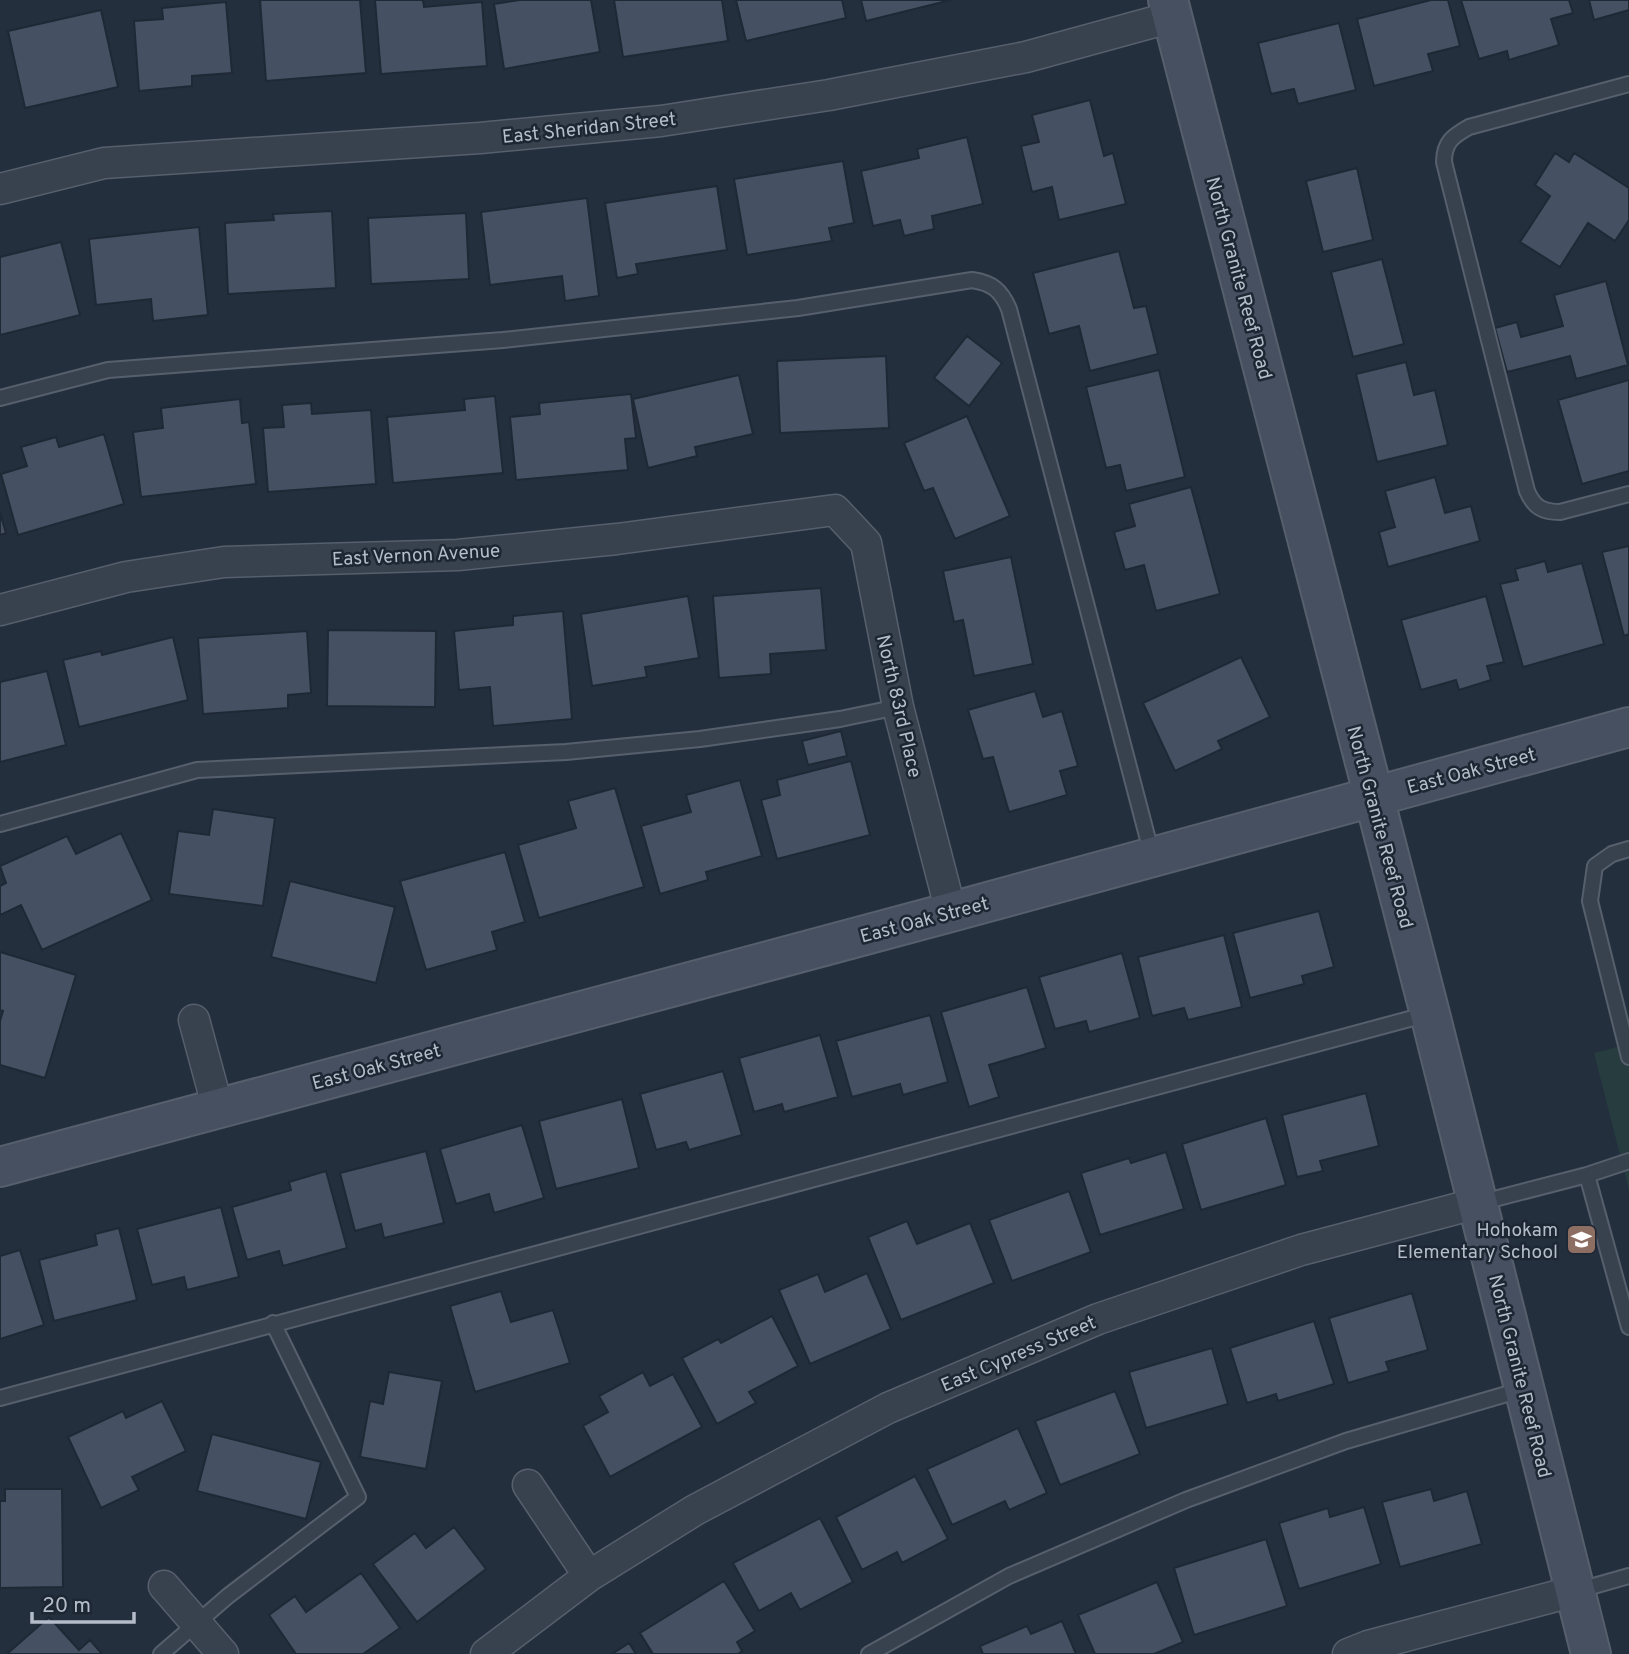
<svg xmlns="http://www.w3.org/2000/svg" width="1629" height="1654" viewBox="0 0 1629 1654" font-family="Overpass,sans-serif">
<rect width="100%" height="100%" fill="#242f3e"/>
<path fill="#263c3f" d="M1629,1044V1190L1594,1053Z"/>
<path fill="#455162" stroke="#1f2835" stroke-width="2" d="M260,0H360L366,73L266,81Z
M375,0H423L424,7L482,2L487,66L381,74Z
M520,0H591L600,52L504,69L494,4Z
M614,0H722L728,41L623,57Z
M736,0H842L846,18L746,41Z
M861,0H951L866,21Z
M1431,0H1448L1460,46L1428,54L1433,71L1374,86L1357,19Z
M1461,0H1569L1573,13L1551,19L1559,45L1509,60L1507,51L1479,59Z
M1589,0H1629V10L1594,20Z
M226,2L232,73L192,76V86L139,91L134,21L163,19L162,8Z
M101,10L118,87L25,108L8,31Z
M1339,23L1356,90L1298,104L1294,89L1271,94L1258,43Z
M1090,100L1104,156L1113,153L1126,204L1059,220L1052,187L1032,192L1021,146L1039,142L1032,115Z
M967,137L983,204L932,216L934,229L904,236L900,220L873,226L861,171L919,158L917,149Z
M1555,153L1569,162L1574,153L1629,188V220L1615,241L1588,223L1560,267L1520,242L1550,196L1535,185Z
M843,161L854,223L829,228L832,241L747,255L734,179Z
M1357,168L1373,240L1323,252L1306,181Z
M717,186L727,250L636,264L638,274L617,278L605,203Z
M587,198L599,296L565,301L562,276L490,285L481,212Z
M332,211L336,288L228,294L225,223L274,220L273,214Z
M466,213L469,279L371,284L368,218Z
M199,227L208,315L153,321L151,299L96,305L89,239Z
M61,242L80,315L0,335V257Z
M1119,251L1134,308L1146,306L1158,354L1090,371L1079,326L1049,334L1033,273Z
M1382,259L1404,344L1353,357L1331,272Z
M1606,281L1628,365L1576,379L1570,356L1507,372L1495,328L1517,322L1521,337L1563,326L1554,295Z
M967,336L1002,363L969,406L934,378Z
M886,356L889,428L780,433L777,361Z
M1406,362L1414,395L1435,390L1448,445L1377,462L1356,374Z
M1159,370L1185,477L1126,491L1120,465L1106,468L1086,387Z
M739,375L753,434L695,447L697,456L648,468L633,399Z
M1629,380V471L1582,484L1558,400Z
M631,394L636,438L625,439L628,470L516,480L510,417L540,414L539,403Z
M495,396L503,473L393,483L387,417L465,410L464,399Z
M240,399L242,423L249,422L256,484L141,497L133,432L163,428L161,408Z
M311,403L312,414L371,410L376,484L268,492L263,428L284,427L282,405Z
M967,416L1010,516L955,539L933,488L924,491L904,443Z
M104,434L124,504L18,535L1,474L27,466L21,447L56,437L59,447Z
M1435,477L1445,513L1471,506L1480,541L1388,567L1379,532L1395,527L1385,491Z
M1191,487L1220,594L1156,611L1144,565L1125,570L1114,532L1135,526L1129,504Z
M0,513L6,533L0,535Z
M1629,546V634L1624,636L1602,552Z
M1011,557L1033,664L974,676L963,620L954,622L943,571Z
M1545,561L1548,572L1582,563L1604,644L1523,667L1500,584L1518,580L1515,569Z
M821,588L826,650L770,654L771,674L719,678L713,596Z
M688,596L699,658L645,667L647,677L592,686L581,614Z
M1486,596L1504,662L1487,666L1491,680L1459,690L1456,680L1421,690L1401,620Z
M563,611L572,719L493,726L490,687L459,690L454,631L513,625V616Z
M328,630L436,631L435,707L327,706Z
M307,631L311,693L288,695V708L203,714L198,638Z
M173,637L188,700L79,727L63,660L101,651L102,655Z
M1241,657L1270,717L1218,741L1222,749L1175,771L1143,703Z
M47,671L66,745L0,762V682Z
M1035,691L1043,717L1062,711L1078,766L1060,771L1067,795L1009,812L993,757L983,759L968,710Z
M841,731L847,756L808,765L802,741Z
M851,761L870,835L777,859L761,800L780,795L777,780Z
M740,780L762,856L706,872L708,880L660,894L641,826L691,812L686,795Z
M615,788L644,887L539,918L518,845L576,828L568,801Z
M213,809L275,818L263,906L169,894L178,831L209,835Z
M121,833L152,900L42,950L21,905L0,915V886L6,883L0,866L67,836L76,854Z
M505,852L525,922L492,932L497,950L426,970L400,881Z
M290,881L395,907L376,983L271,957Z
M1319,911L1334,967L1302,976L1304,984L1250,998L1233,933Z
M1224,935L1242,1007L1188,1020L1184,1008L1152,1016L1138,957Z
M0,952L76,975L45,1078L0,1065V1021L3,1011L0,1010Z
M1122,953L1140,1018L1089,1032L1086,1021L1055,1029L1039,977Z
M1027,987L1046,1048L989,1065L999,1097L969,1107L941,1012Z
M930,1015L948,1082L903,1095L900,1084L852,1097L836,1041Z
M820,1035L838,1097L784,1112L782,1104L754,1112L739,1058Z
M723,1071L742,1135L689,1150L686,1142L656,1150L640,1094Z
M1366,1093L1379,1146L1320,1161L1323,1171L1297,1177L1282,1115Z
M622,1099L639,1168L556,1189L539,1121Z
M1266,1118L1286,1185L1201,1210L1182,1144Z
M522,1125L544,1198L494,1213L489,1194L456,1204L440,1149Z
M426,1151L444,1223L384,1238L381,1224L355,1231L340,1173Z
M1166,1152L1184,1209L1100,1235L1081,1173L1129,1158L1131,1163Z
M326,1171L347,1248L283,1266L279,1251L247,1260L232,1207L291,1190L289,1182Z
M1069,1191L1091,1252L1012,1281L989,1220Z
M221,1207L239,1277L187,1290L184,1277L152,1285L137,1229Z
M907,1221L917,1244L970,1223L994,1283L901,1320L868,1237Z
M119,1228L137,1300L54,1321L39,1260L97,1245L95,1234Z
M20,1250L44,1325L0,1339V1256Z
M867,1273L891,1329L810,1364L779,1290L818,1274L825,1292Z
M501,1291L511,1322L553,1310L570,1363L475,1392L450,1306Z
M1412,1293L1428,1350L1386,1362L1389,1371L1348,1383L1329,1318Z
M772,1316L798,1366L749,1392L756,1403L717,1424L682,1358L718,1339L721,1343Z
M1314,1321L1334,1384L1278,1401L1276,1394L1247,1403L1230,1348Z
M1212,1348L1228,1404L1146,1428L1129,1372Z
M389,1372L442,1381L426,1469L360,1457L370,1401L383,1404Z
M643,1372L650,1386L673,1374L702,1427L610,1477L583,1426L608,1412L599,1396Z
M1115,1391L1140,1454L1060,1485L1035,1421Z
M162,1401L186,1451L132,1477L139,1490L101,1508L68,1437L123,1411L126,1418Z
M1018,1428L1047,1493L1009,1510L1005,1501L952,1525L927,1469Z
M212,1434L321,1462L306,1519L197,1491Z
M915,1476L948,1539L902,1563L897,1552L862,1570L836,1517Z
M5,1489H62L63,1587L0,1588V1501H5Z
M1431,1489L1434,1501L1467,1491L1482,1544L1400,1567L1382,1502Z
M1364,1507L1381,1564L1299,1589L1279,1523L1328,1508L1330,1517Z
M820,1518L853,1582L800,1610L791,1593L759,1611L733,1563Z
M454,1527L486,1569L417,1622L373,1564L415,1533L426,1548Z
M1266,1539L1287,1606L1194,1635L1174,1568Z
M361,1573L400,1628L363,1654H296L269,1615L295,1596L306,1612Z
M724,1581L755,1631L737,1642L742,1651L738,1654H653L640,1633Z
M1157,1582L1183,1642L1154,1654H1095L1078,1615Z
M49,1617L79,1650L90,1640L102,1654H9L8,1653Z
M1062,1621L1076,1654H983L980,1646L1027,1626L1031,1634Z
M629,1643L636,1654H612Z"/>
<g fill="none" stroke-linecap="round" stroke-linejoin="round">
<defs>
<path id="lane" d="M1629,84L1469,127C1453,136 1444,142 1444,162L1527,491C1534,507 1542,512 1560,512L1629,494
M0,398L108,370L503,340L798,308L972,280C992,283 1001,290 1009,309L1152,855
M0,824L197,770L566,752L700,739L840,719L898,707
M1629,849L1612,854L1595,866L1590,901L1629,1057
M1587,1175L1629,1161
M1479,1203L1587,1175L1629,1327
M0,1398L1428,1014
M1576,1591L1629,1576
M161,1654L228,1596L358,1497L273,1323
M869,1654L1009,1576L1186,1500L1346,1441L1524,1389"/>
<path id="street" d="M0,189L104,163L480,138L661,121L829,95L1026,57L1172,17
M0,610L126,577L224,562L458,555L617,539L835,510L866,543L898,707L951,912
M194,1020L218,1109
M528,1485L589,1576
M164,1586L223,1654
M486,1654L589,1576L695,1510L888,1408L1098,1319L1301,1250L1478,1203
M1348,1654L1368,1646L1575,1591"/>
<path id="secondary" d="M1168,0L1430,1014L1591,1654
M0,1167L951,912L1629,727"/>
</defs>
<use href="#lane" stroke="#565f6c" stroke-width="18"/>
<use href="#street" stroke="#565f6c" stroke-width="33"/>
<use href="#secondary" stroke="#565f6c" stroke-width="42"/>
<use href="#lane" stroke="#38414e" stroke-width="14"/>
<use href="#street" stroke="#38414e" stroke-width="30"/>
<use href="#secondary" stroke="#465061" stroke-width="38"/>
</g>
<defs>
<symbol id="school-square" viewBox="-11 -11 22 22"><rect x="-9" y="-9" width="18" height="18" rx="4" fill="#8d6e63" stroke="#1d2633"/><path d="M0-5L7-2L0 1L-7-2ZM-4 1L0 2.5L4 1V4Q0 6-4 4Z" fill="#fff"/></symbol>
</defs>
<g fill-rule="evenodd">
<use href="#school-square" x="1564" y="1222" width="35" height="35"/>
</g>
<g text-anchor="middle" stroke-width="5" stroke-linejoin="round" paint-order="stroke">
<g font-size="19" fill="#b4bcc9" stroke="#1d2633">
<text transform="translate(589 127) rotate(-6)" y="7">East Sheridan Street</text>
<text transform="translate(1240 278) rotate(75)" y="7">North Granite Reef Road</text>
<text transform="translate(416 554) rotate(-3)" y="7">East Vernon Avenue</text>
<text transform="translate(900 706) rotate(77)" y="7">North 83rd Place</text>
<text transform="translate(1471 770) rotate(-15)" y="7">East Oak Street</text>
<text transform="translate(1381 827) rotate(75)" y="7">North Granite Reef Road</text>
<text transform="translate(924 919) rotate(-15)" y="7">East Oak Street</text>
<text transform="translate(376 1066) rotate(-15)" y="7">East Oak Street</text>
<text transform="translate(1018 1353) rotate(-23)" y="7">East Cypress Street</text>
<text transform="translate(1521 1376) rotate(76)" y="7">North Granite Reef Road</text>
</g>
<g font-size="19" fill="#b4bcc9" stroke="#1d2633" text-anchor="end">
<text x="1558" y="1236">Hohokam<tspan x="1558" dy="22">Elementary School</tspan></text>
</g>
</g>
<path d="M32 1612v10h102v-10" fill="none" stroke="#b4bcc9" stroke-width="3.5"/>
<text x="42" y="1612" font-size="21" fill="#b4bcc9" stroke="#1d2633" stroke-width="5" paint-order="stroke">20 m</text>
</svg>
